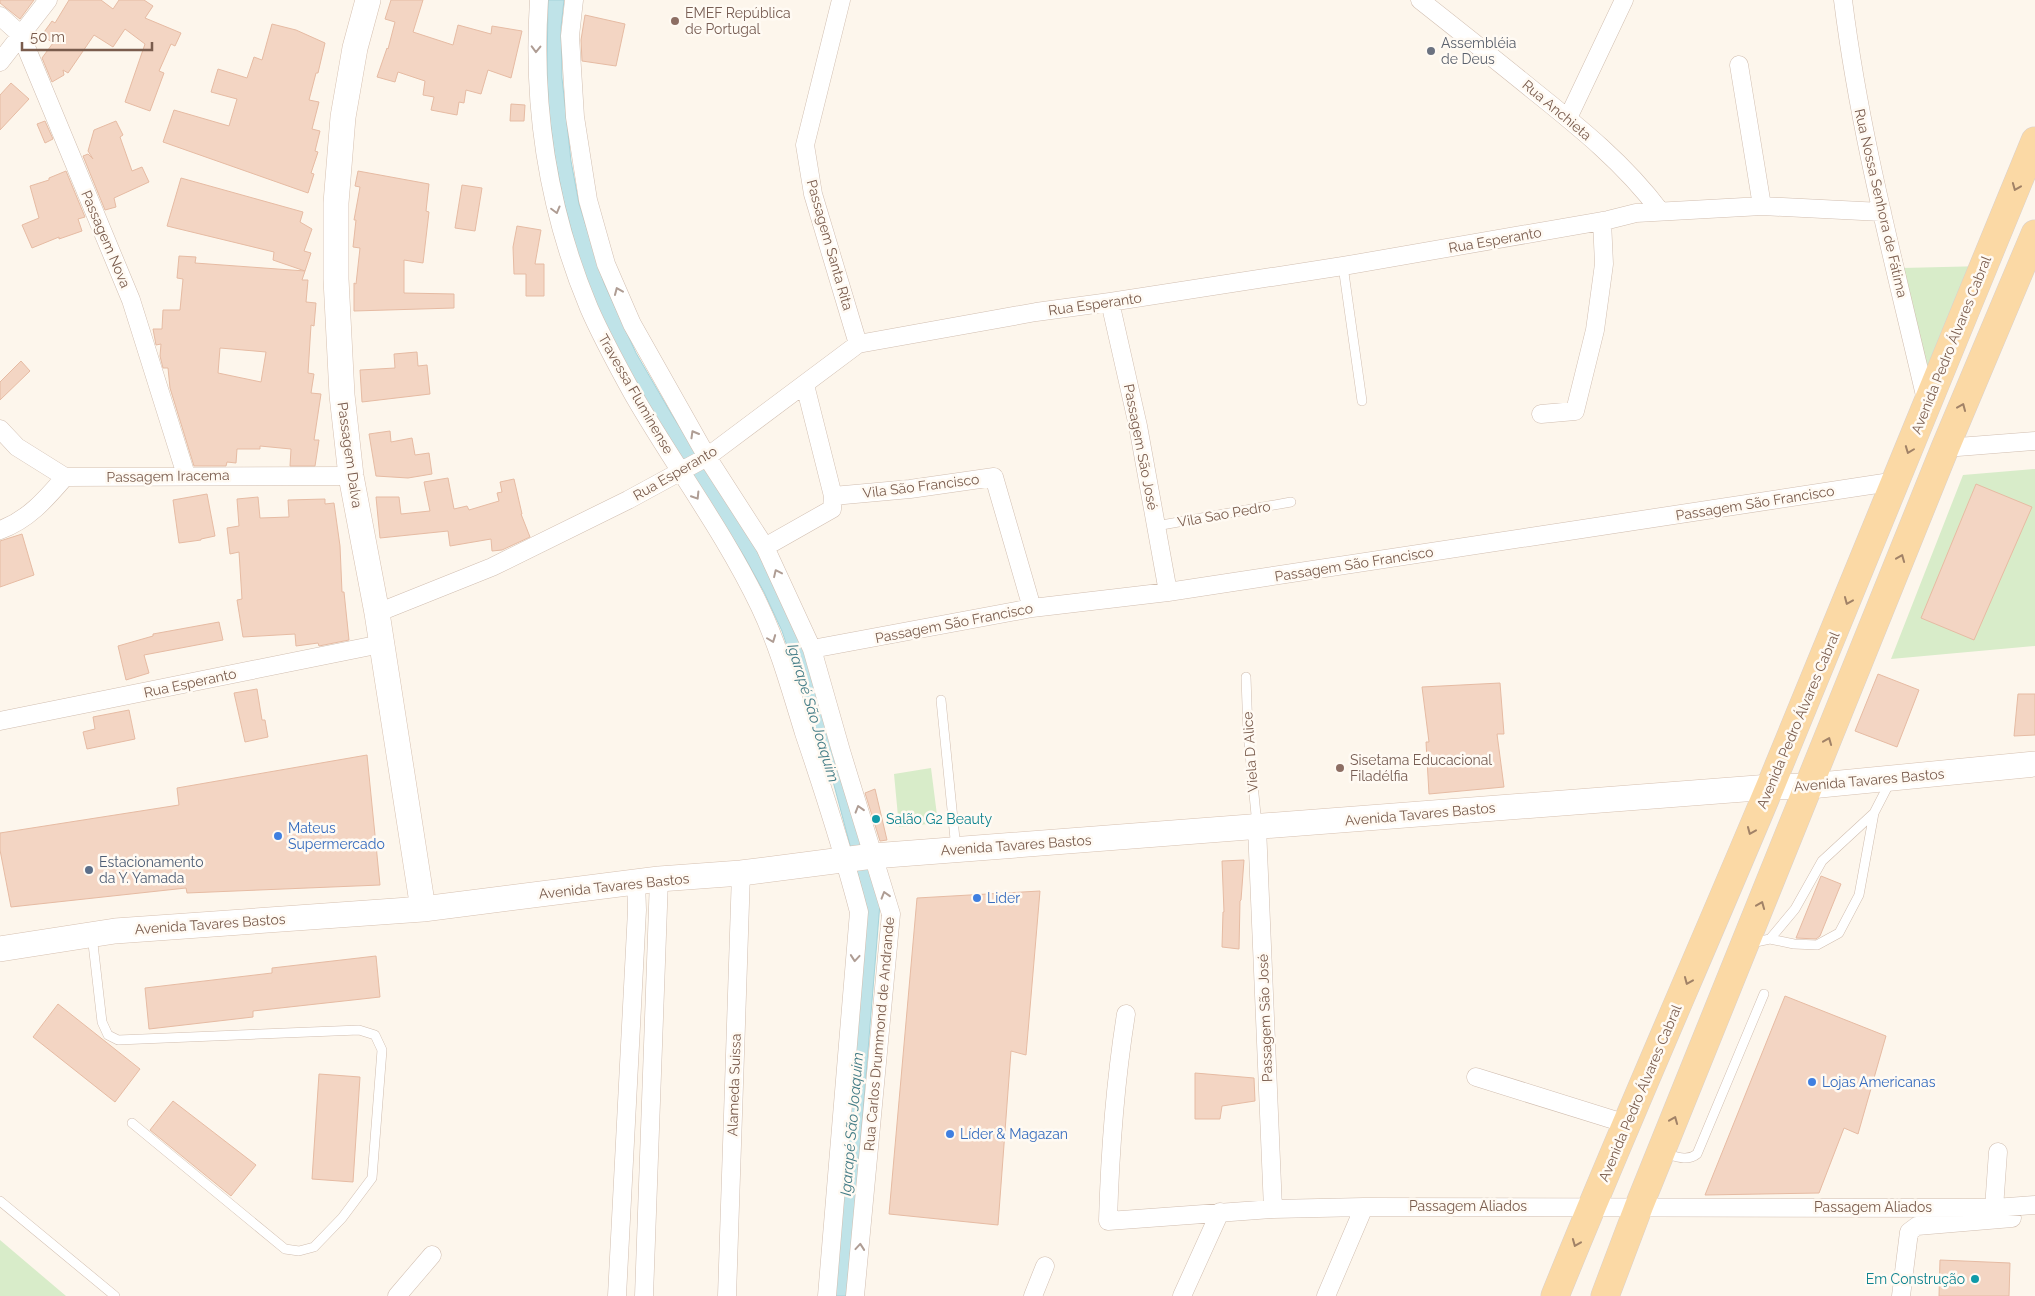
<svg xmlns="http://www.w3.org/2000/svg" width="2035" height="1296" viewBox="0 0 2035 1296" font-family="Raleway,sans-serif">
<rect width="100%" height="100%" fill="#fdf6ec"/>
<path fill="#d8ecc9" d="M1985,266L1927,404L1902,268Z
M2035,469V646L1891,659L1963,475Z
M931,768L938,823L899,827L894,774Z
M0,1240L66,1296H0Z"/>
<path fill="#bfe3e8" stroke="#a5d3da" d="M548,0H564L561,27L562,78L571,161L579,204L604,283L636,353L672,415L753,543L805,646L880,903L848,1296H831L866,905L834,785L782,631L764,592L744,556L635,383L600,313L579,259L563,198L555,158L549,113L547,75Z"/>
<path fill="#f3d5c3" stroke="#e6bba3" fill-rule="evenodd" d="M0,0H34L20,19L0,3Z
M69,0H101L113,9L119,0H144L153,6L145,18L181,33L175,46L171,44L159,71L164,73L150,111L125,102L145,44L125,29L113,47L94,35L68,73L63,70L64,75L52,82L42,58L53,43L42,35L52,21L55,23Z
M391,0H423L413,32L453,45L458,25L491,34L492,26L522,31L511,78L488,70L481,94L466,90L464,103L459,102L457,115L431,110L434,97L423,95L425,81L398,72L395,82L377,77L387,48L388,49L395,22L385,19Z
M585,15L625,24L616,66L582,61L581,40Z
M272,24L296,30L325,43L318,73H316L309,100L319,102L312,129L320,131L315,151L318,152L311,173L314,174L308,193L163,142L174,110L229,126L237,99L211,92L218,69L247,78L254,57L262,60Z
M11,83L29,99L0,130V95Z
M511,104L525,105L524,121H510Z
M45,121L53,139L45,143L37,124Z
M116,121L123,135L120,137L132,171L142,167L149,182L114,198L116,207L105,210L83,156L88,154L93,159L88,151L94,130Z
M66,171L85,217L78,219L82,231L59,239V237L32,248L22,225L39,218L30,186L49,180V178Z
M358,171L429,184L426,211L429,212L423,263L404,260V293L454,294V308L354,311V283L356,284L360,248L353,247L356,220H354L360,187L355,186Z
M181,178L303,212L300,222L312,229L304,251L311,253L305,271L273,260L274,252L167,226Z
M462,185L482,188L475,231L455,228Z
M517,226L541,230L535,264H544V296H526V274H514L513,247Z
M179,256L196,257L195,263L305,271L302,280H308L306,302L316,303L314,326L311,325L308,373L314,374L311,393L321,394L314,440H319L315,466H290L291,449L260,446V449H237L236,463L227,462L226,466H194L170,388L168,368H163L160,356L161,344L156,345L153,329H162L163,310H180L183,279L177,278ZM220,348L266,352L261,382L218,373Z
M417,352L418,366L427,365L430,394L362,402L360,370L395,368L394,354Z
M21,361L30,371L0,400V382Z
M390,431L391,442L412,438L415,455L429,453L432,474L408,478L376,476L369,434Z
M448,478L454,509L467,506L469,510L499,501L497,493L502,492L500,482L514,479L522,514H521L530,537L502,550L492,551L491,539L450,546L448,531L380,538L376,497H399L401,514L430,511L424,482Z
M1976,484L2032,507L1974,640L1921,618Z
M207,494L215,536L201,539V540L179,543L173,500Z
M258,497L260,518L289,517L288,500L325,499V504L334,503L340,546L342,592H344L349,640L319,646L318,643L296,646L295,634L243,637L237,600L242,599L239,552L230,554L227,528L239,526L237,499Z
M22,534L34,575L0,587V541Z
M219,622L223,640L144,655L149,673L126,680L118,646L153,636V634Z
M1878,674L1919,690L1897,747L1855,731Z
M1500,683L1504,734H1497L1504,787L1429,794L1426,742H1429L1422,687Z
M257,689L262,720H265L268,737L245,742L234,693Z
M2018,694H2035V735L2014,736Z
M129,710L135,739L87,749L83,732L95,729L93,717Z
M367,755L380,885L187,893L186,888L11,907L0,850V833L179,805L177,788Z
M875,789L887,840L880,841L865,793Z
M1244,860L1241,900L1240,901L1239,949L1222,947L1223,912H1224L1222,861Z
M1821,876L1841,884L1820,936L1816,939L1796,938Z
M1040,891L1026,1055L1011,1051L998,1225L889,1214L917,898Z
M376,956L380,997L253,1011V1017L149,1029L145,988L272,973V968Z
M1785,996L1886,1036L1858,1134L1844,1128L1819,1193L1705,1195Z
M58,1004L140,1069L115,1102L33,1037Z
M1195,1073L1254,1078L1255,1101L1222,1106L1220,1119H1195Z
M319,1074L360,1077L353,1182L312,1179Z
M173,1101L256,1165L231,1196L150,1130Z
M1940,1260L2010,1263L2009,1296H1939Z"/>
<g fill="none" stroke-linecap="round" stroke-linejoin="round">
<defs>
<path id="lane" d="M1343,266L1362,401
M1156,526L1291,502
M1246,677L1248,733L1257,825
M941,700L956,849
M92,935L102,1022L108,1035L118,1040L359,1030L375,1035L382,1050L372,1178L342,1218L314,1247L299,1251L285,1249L132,1123
M1770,939L1794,944L1817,945L1839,933L1859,895L1874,813
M1751,943L1770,939L1795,909L1822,861L1874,813L1890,782
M1664,1153C1675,1156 1687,1162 1697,1154L1764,994
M0,1201L115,1296"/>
<path id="street" d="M539,0C532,106 548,210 589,308C602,338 618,367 634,396C675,467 725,533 760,607C779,647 791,691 804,733C824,792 843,851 859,912L827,1296
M574,0L570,36L575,117L588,200L606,264L632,324L707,457L765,547L812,649L841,751L891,914L855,1296
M841,0L805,145L813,194L858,344
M1420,0C1458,30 1496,60 1534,91C1579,127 1625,164 1660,211
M1843,0C1860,137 1896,270 1927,404
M0,16L21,35L131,300L186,475
M0,62L48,0
M1739,65L1762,206
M1568,118L1624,0
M1110,302L1138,426L1168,592
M1541,414L1575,411L1595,330L1604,264L1602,221
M0,429L17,447L65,477L351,476
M1945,448L2035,441
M833,496L910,489L994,477L1032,608
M0,530C28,520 46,499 65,477
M765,547L832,509L833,496L805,385
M377,613L492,567L628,500L707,457L858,344L1036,312L1110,302L1343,266L1608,220L1636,213L1762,206L1882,212
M812,649L1032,608L1168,592L1897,481
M0,721L381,644
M1257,827L1273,1209
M1126,1014C1115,1083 1110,1151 1108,1221L1273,1209L1364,1207L1994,1208L2035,1205
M1476,1077L1627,1124
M1994,1208L1998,1152
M397,1296L432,1255
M617,1296L637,910L636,881
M644,1296L659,879
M727,1296L741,873
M1033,1296L1045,1266
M1182,1296L1220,1212
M1326,1296L1364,1207
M1901,1296L1909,1232L1917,1226L2012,1218"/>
<path id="secondary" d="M368,0L355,48L343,117L336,203V279L342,395L351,476L377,613L423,909
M0,949L115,931L423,909L659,879L741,873L873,856L1770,787L1810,786L2035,764"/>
<path id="primary" d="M1555,1296C1624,1125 1699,957 1770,787C1860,572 1946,356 2035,141
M1605,1296L1639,1206L1945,448L2035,234"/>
</defs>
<use href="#lane" stroke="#d1beb0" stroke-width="10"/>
<use href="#street" stroke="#d1beb0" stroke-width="19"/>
<use href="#secondary" stroke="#d6c0b0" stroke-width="26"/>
<use href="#primary" stroke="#dad1cd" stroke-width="29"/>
<use href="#lane" stroke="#fff" stroke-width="9"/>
<use href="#street" stroke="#fff" stroke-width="18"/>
<use href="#secondary" stroke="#fff" stroke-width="25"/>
<use href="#primary" stroke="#fbd9a5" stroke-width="28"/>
</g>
<defs><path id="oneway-chevron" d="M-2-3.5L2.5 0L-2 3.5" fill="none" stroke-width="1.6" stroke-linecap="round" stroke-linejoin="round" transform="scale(1.25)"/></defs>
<g stroke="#af9d94">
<use href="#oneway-chevron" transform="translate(536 49) rotate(91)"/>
<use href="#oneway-chevron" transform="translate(556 210) rotate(75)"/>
<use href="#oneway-chevron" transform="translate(618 291) rotate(-113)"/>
<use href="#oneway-chevron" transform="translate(694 434) rotate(-120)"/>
<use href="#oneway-chevron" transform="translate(696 496) rotate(58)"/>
<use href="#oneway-chevron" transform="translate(777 573) rotate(-115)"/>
<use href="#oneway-chevron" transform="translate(772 639) rotate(69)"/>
<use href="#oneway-chevron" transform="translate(859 809) rotate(-107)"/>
<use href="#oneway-chevron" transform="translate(885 895) rotate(-107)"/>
<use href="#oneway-chevron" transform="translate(855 958) rotate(95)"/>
<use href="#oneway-chevron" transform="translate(860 1247) rotate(-85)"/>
</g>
<g stroke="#a18267">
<use href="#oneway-chevron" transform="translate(2016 187) rotate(112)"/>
<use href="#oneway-chevron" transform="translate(1962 407) rotate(-67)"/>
<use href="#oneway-chevron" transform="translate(1909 450) rotate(111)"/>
<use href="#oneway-chevron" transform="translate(1901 558) rotate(-68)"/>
<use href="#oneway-chevron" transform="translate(1848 601) rotate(113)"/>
<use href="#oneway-chevron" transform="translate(1828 741) rotate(-68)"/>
<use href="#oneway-chevron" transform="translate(1751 831) rotate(113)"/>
<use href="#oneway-chevron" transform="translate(1761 905) rotate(-68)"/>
<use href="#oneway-chevron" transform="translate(1688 981) rotate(113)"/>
<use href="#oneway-chevron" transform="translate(1674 1120) rotate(-68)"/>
<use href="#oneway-chevron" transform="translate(1576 1243) rotate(112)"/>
</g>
<g fill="#8d6e63" stroke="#fffaf3" stroke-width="2">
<circle cx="675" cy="21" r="5"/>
<circle cx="1340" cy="768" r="5"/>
</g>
<circle fill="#6b7280" stroke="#fffaf3" stroke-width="2" cx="1431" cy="51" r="5"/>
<g fill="#0f9aa8" stroke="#fffaf3" stroke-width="2">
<circle cx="876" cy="819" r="5"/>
<circle cx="1975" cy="1279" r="5"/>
</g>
<g fill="#3f7fe0" stroke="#fffaf3" stroke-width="2">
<circle cx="278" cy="836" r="5"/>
<circle cx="977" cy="898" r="5"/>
<circle cx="1812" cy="1082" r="5"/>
<circle cx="950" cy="1134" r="5"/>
</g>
<circle fill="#5c6f8a" stroke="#fffaf3" stroke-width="2" cx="89" cy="870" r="5"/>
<g text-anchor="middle" stroke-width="5" stroke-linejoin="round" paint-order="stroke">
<g font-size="14" fill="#785e54" stroke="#fffaf3" text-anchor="start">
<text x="685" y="18">EMEF República<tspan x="685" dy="16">de Portugal</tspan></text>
<text x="1350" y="765">Sisetama Educacional<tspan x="1350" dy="16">Filadélfia</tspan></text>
</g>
<g font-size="14" fill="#5b616d" stroke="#fffaf3" text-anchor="start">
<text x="1441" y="48">Assembléia<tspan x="1441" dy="16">de Deus</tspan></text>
</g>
<g font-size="14" fill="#7a5c4d" stroke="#fffaf3">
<text transform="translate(1557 110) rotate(40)" y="5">Rua Anchieta</text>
<text transform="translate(1881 203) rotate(77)" y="5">Rua Nossa Senhora de Fátima</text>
<text transform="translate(106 239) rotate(67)" y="5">Passagem Nova</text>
<text transform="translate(1495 240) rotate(-10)" y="5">Rua Esperanto</text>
<text transform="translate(830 245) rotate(74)" y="5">Passagem Santa Rita</text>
<text transform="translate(1095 304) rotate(-8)" y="5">Rua Esperanto</text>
<text transform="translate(1951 345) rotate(-68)" y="5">Avenida Pedro Álvares Cabral</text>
<text transform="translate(636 394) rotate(60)" y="5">Travessa Fluminense</text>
<text transform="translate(1141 447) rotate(79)" y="5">Passagem São José</text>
<text transform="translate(350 455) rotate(82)" y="5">Passagem Dalva</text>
<text transform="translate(675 473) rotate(-30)" y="5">Rua Esperanto</text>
<text transform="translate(168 476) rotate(-1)" y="5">Passagem Iracema</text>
<text transform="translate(921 486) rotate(-7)" y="5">Vila São Francisco</text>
<text transform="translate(1755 503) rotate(-9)" y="5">Passagem São Francisco</text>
<text transform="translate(1224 514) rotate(-10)" y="5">Vila Sao Pedro</text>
<text transform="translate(1354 564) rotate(-9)" y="5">Passagem São Francisco</text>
<text transform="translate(954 623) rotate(-11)" y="5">Passagem São Francisco</text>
<text transform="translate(190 683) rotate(-12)" y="5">Rua Esperanto</text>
<text transform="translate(1798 720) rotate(-67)" y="5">Avenida Pedro Álvares Cabral</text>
<text transform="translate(1250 752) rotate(-94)" y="5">Viela D Alice</text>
<text transform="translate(1869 780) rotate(-5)" y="5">Avenida Tavares Bastos</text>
<text transform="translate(1420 814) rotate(-5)" y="5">Avenida Tavares Bastos</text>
<text transform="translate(1016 845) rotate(-4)" y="5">Avenida Tavares Bastos</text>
<text transform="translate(614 886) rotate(-6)" y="5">Avenida Tavares Bastos</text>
<text transform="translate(210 924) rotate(-4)" y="5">Avenida Tavares Bastos</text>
<text transform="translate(1265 1018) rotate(-92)" y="5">Passagem São José</text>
<text transform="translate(879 1034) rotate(-85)" y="5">Rua Carlos Drummond de Andrande</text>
<text transform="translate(734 1085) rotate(-88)" y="5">Alameda Suissa</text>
<text transform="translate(1640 1093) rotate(-67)" y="5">Avenida Pedro Álvares Cabral</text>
<text x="1468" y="1211">Passagem Aliados</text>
<text x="1873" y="1212">Passagem Aliados</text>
</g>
<g font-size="14" fill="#0d838f" stroke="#fffaf3" text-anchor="start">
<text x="886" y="824">Salão G2 Beauty</text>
<text x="1965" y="1284" text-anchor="end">Em Construção</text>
</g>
<g font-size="14" fill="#366cbe" stroke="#fffaf3" text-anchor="start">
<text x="288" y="833">Mateus<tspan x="288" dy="16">Supermercado</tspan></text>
<text x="987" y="903">Lider</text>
<text x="1822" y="1087">Lojas Americanas</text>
<text x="960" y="1139">Líder &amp; Magazan</text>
</g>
<g font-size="14" fill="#4e5e75" stroke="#fffaf3" text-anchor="start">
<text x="99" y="867">Estacionamento<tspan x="99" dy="16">da Y. Yamada</tspan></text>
</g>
<g font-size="15" font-style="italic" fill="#437c86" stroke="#fffaf3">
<text transform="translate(813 713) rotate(73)" y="5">Igarapé São Joaquim</text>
<text transform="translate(852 1124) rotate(-85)" y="5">Igarapé São Joaquim</text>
</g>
</g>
<path d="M22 42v8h130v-8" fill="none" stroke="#7a5c4d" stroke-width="2.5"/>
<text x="30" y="42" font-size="15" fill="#7a5c4d" stroke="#fffaf3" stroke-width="4" paint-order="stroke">50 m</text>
</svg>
